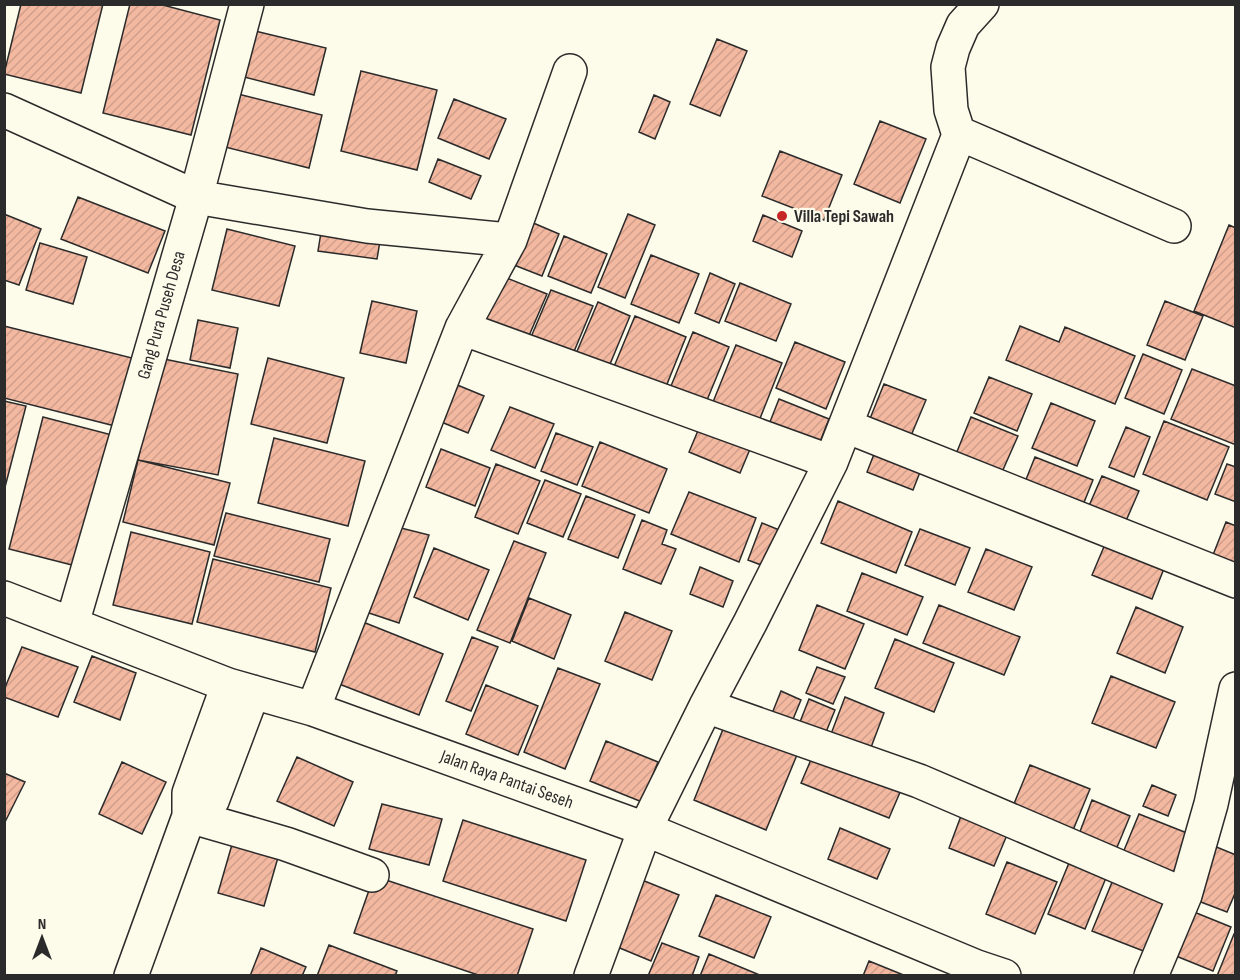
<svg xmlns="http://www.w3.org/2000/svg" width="1240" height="980" viewBox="0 0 1240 980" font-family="'Sofia Sans Condensed',sans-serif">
<defs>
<pattern id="building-hatch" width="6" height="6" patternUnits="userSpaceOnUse" patternTransform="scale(1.5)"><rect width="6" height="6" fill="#f2b8a0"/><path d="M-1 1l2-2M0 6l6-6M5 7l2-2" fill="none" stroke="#d09e8a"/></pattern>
</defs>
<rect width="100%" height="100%" fill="#fdfbea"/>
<path fill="url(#building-hatch)" stroke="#2b2b2b" stroke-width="1.5" d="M21,4H103L81,93L4,74Z
M130,4H159L220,20L191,135L103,113Z
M255,31L326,48L314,95L244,77Z
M717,39L747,51L720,116L690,104Z
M361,71L437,90L417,170L341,151Z
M234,93L322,115L309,168L221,146Z
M654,95L670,102L655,139L639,132Z
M454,99L506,119L489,159L438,138Z
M880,121L926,139L900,203L854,184Z
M780,151L842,175L824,220L762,196Z
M438,159L481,176L471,199L429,182Z
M78,197L165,231L148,273L61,239Z
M4,214L41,229L19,285L4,280Z
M628,214L655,225L625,298L598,287Z
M763,215L802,231L792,257L753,241Z
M531,222L559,234L542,276L514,265Z
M1229,225L1236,228V328L1194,311Z
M322,226L381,235L377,259L318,251Z
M227,229L295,246L279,306L212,290Z
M564,236L607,254L591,293L548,276Z
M40,243L87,257L73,304L26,290Z
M651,255L699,274L679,323L631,304Z
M710,273L735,284L719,323L695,313Z
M499,275L547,294L528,338L481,319Z
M740,283L791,304L776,341L725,321Z
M551,290L593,306L573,354L531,337Z
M372,301L417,311L406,363L360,353Z
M1165,301L1203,316L1185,360L1147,345Z
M598,302L630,316L608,369L575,356Z
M635,316L686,337L665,389L613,369Z
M198,320L238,328L230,368L190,360Z
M4,326L140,360L123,428L4,398Z
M1020,326L1059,342L1065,327L1135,356L1115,404L1006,360Z
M693,332L729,347L707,400L671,386Z
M795,342L845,362L826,409L776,388Z
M736,345L782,363L759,421L713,402Z
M1143,354L1182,370L1164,414L1125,398Z
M159,358L238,374L218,475L138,460Z
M268,358L344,378L327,443L251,424Z
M1192,369L1236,386V445L1171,419Z
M989,377L1032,394L1017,431L974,413Z
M450,382L484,396L468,433L434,419Z
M884,384L926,400L910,438L869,421Z
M779,399L829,419L816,452L766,432Z
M4,401L26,406L4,491Z
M1051,403L1095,421L1077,466L1032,448Z
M510,407L554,424L535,468L491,450Z
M43,417L112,435L80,567L9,549Z
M971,417L1018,436L1002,472L956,454Z
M702,421L753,442L740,473L689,452Z
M1164,421L1229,447L1207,500L1143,474Z
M1126,427L1150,437L1134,477L1109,467Z
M556,433L593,447L577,485L541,471Z
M274,438L365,461L348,526L258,503Z
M600,442L667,469L649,513L582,486Z
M878,444L924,462L913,490L867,472Z
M441,449L490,468L475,506L426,487Z
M1035,457L1093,480L1079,515L1021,492Z
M138,460L230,483L214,545L123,522Z
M496,464L540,481L518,534L475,517Z
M1227,464L1236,467V502L1215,494Z
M1102,476L1139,491L1122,530L1085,515Z
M545,480L581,494L563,537L527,523Z
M689,492L756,518L739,562L671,534Z
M586,496L635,515L618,558L568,539Z
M838,501L912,532L896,573L821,543Z
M226,513L330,539L319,582L214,556Z
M642,520L667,530L662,544L676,549L661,584L623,569Z
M1226,522L1236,526V575L1209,565Z
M762,523L789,534L774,570L748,560Z
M393,526L429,535L399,623L360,610Z
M920,529L970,548L955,585L905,565Z
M131,532L210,552L192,624L113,605Z
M514,541L546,553L510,643L477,630Z
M1106,542L1165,566L1152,599L1092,575Z
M434,548L489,570L468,620L414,597Z
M986,549L1032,567L1014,610L968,592Z
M213,559L331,588L315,652L197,622Z
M700,567L733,581L723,607L690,594Z
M862,573L923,597L907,635L847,611Z
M529,598L571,615L554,659L512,641Z
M817,605L864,624L845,669L799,650Z
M939,605L1020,637L1004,675L923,643Z
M1136,607L1183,627L1165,673L1117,653Z
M625,612L672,631L652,680L605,661Z
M358,620L443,654L419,715L334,682Z
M472,637L498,647L471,711L446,701Z
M895,639L954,663L934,712L875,688Z
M22,647L78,667L58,717L4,697V690Z
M92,656L136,673L120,720L74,702Z
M817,667L845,677L833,704L806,693Z
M558,668L600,684L565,769L524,752Z
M1111,676L1175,702L1156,748L1092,723Z
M486,685L538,706L518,755L466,734Z
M781,691L801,700L791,724L771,716Z
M845,697L884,713L870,750L831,734Z
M809,699L835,710L824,737L798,727Z
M726,722L799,750L766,830L694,800Z
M606,741L658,762L642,802L590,781Z
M816,748L904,783L889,818L801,783Z
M297,757L353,782L334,826L277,801Z
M122,762L166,782L142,834L99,814Z
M1030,765L1090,789L1071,835L1011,811Z
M4,773L25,782L4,824Z
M1152,785L1176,795L1168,816L1143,806Z
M1092,800L1130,816L1113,857L1076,842Z
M382,804L442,819L429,865L369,849Z
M1139,814L1192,835L1173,881L1120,860Z
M961,816L1007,835L994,866L949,848Z
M463,820L586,860L566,921L443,881Z
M840,828L890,849L877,879L828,859Z
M233,841L279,854L264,906L218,893Z
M1214,846L1236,855V891L1227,912L1193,899Z
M1071,858L1108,873L1085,929L1048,914Z
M1007,862L1057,882L1035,934L986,914Z
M1115,875L1169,897L1146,952L1092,931Z
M374,876L533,929L517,976H481L354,933Z
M642,880L679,895L651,961L615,946Z
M716,895L771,917L754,958L699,936Z
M1194,912L1231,927L1213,971L1176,956Z
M1234,934L1236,935V976H1217Z
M662,943L699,957L692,976H648Z
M329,945L397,971L395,976H317Z
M261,948L306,967L302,976H250Z
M709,954L762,976H700Z
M869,961L906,976H863Z"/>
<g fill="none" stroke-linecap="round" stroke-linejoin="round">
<defs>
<path id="minor" d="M4,110L196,197L367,226L510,240
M959,135H963L1174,226
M462,328L831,462
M846,426L1236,581
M4,598L228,685L313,709L645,829L977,967L1004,976
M72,624L196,197L247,4
M706,706L919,781L1185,895
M313,709L462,328L510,240L570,71
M189,816L286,844L372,875
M189,816L212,801L253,692
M131,976L189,816V793L228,685
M591,976L645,829L706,706L750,623L831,462L959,135L951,110L948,67L953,48L963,25L982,4
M1151,976L1185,895L1211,804L1236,689"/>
</defs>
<use href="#minor" stroke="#2b2b2b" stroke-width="36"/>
<use href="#minor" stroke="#fdfbea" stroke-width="33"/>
</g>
<circle fill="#c62828" stroke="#fdfbea" stroke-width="2" cx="782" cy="216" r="6"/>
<g text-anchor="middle" stroke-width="4.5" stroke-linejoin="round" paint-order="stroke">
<g font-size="18" font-weight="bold" fill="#2b2b2b" stroke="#fdfbea" text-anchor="start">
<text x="794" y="222">Villa Tepi Sawah</text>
</g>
<g font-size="18" fill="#2b2b2b" stroke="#fdfbea">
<text transform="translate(161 315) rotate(-74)" y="6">Gang Pura Puseh Desa</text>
<text transform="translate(507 779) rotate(20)" y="6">Jalan Raya Pantai Seseh</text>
</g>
</g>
<rect width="1240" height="980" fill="none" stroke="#2b2b2b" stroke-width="12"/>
<g transform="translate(42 938)" stroke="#fdfbea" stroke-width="4.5" paint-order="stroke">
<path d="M0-4.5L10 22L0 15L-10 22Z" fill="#2b2b2b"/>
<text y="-9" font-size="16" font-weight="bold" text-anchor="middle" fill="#2b2b2b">N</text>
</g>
</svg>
